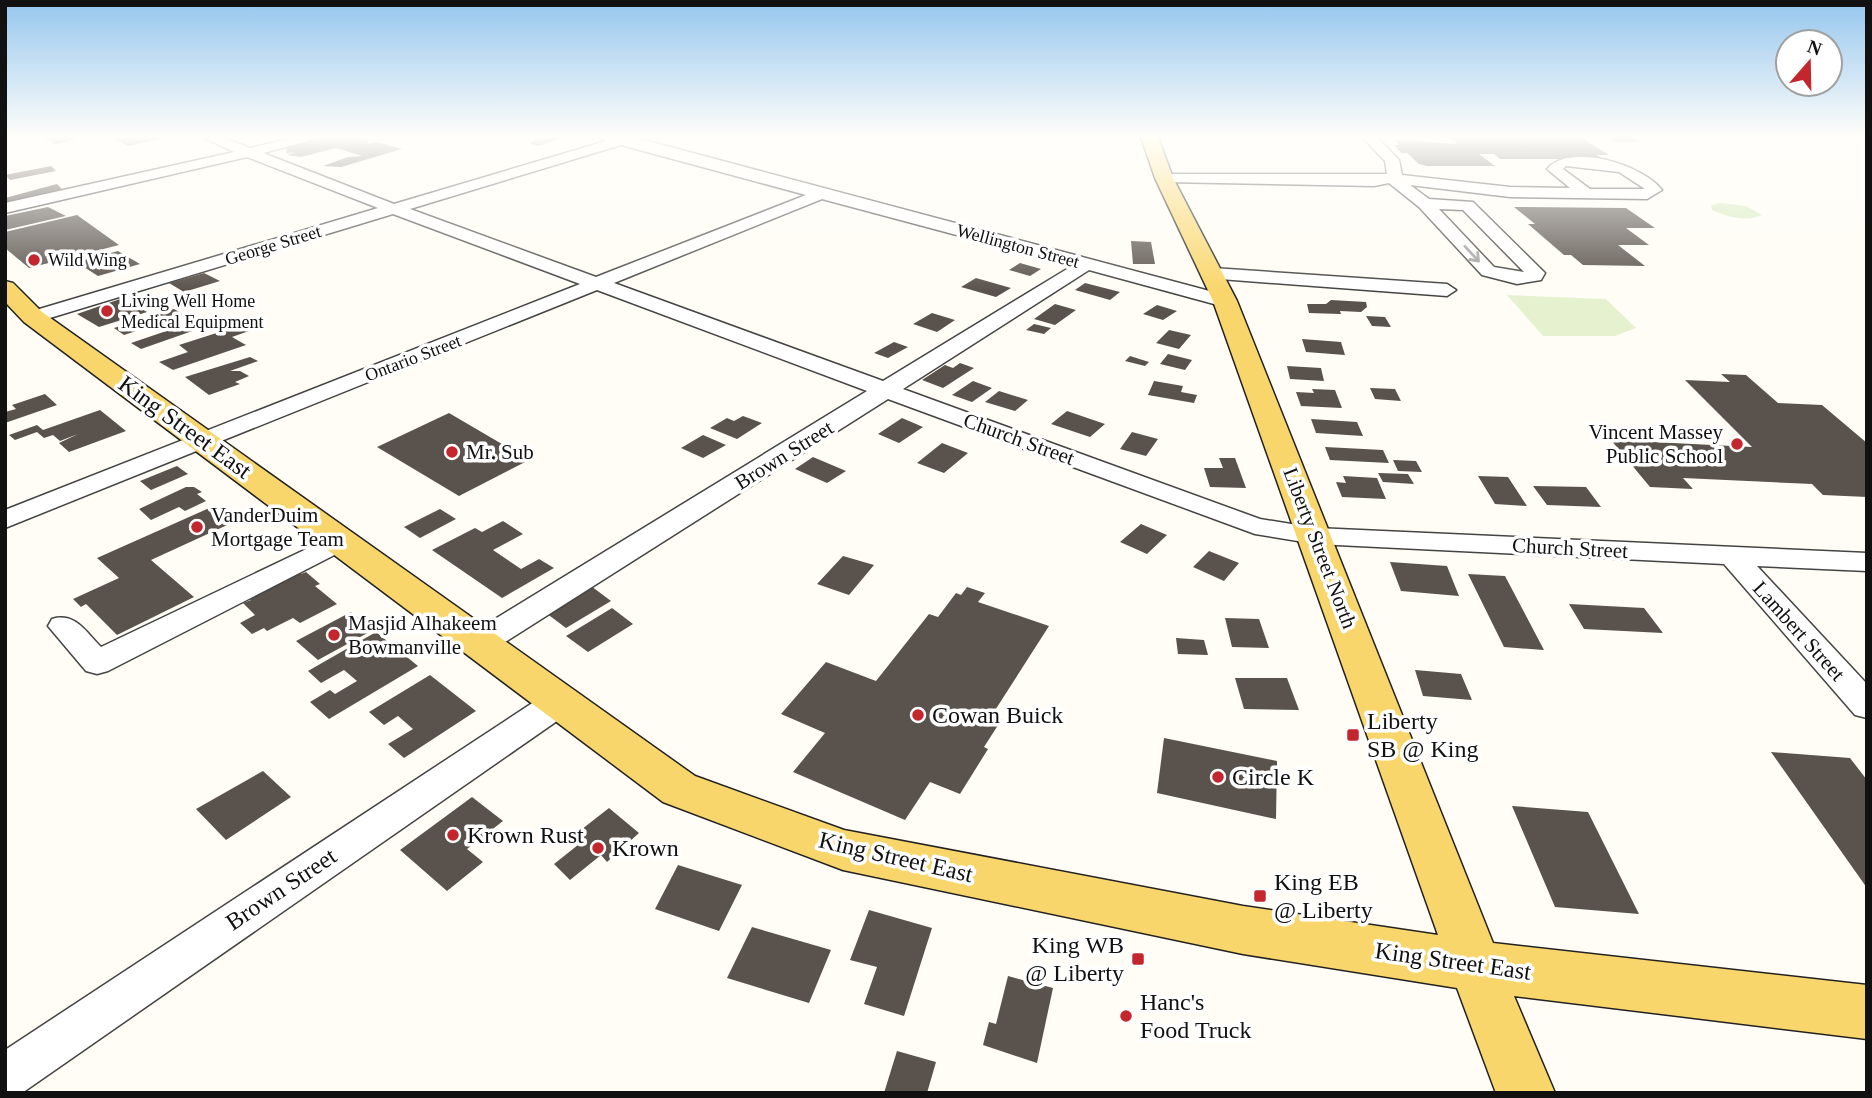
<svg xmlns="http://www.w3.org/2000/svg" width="1872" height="1098" viewBox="0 0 1872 1098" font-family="'Times New Roman',serif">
<rect width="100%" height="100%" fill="#fffdf5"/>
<path fill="#d5ebbd" d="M1720,203L1746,206L1762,215C1747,222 1727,217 1712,210L1711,205Z"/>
<path fill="#e6f2cf" d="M1507,295L1606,299L1636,328L1615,336H1543Z"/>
<path fill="#5a524d" d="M41,137H74L78,139L55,144Z
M109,137H155L160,139L128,146Z
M331,137L366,138L369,144L378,142L402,149L341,167L323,166L348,157L362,156L336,148L301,157L287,155L296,152L286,153L287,147Z
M545,137H563V138L538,146L529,143Z
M1449,137H1580L1609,155H1597L1603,159H1500L1494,154H1479L1495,166H1427L1419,164L1407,153H1401L1394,145H1399L1395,140L1458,144Z
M1607,137H1631L1640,142H1616Z
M51,166L56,171L10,180L5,175Z
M57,184L63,190L5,202V198Z
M48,207L66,216L5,230V216Z
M1514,207L1626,208L1655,228H1626L1649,245H1618L1645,266L1583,265L1571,255H1564L1528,224H1535Z
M77,215L119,245L29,268L5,248V232Z
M1131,241L1151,242L1155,264H1133Z
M118,251L140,264L98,276L76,262Z
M1020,263L1041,269L1030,276L1009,270Z
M204,273L220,281L184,292L169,283Z
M976,278L1011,288L996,297L961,287Z
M1085,283L1120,292L1110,300L1075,290Z
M123,298L147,312L99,327L77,314Z
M1331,300L1366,302L1367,307L1361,312L1340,311L1341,314L1309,313L1307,304H1326Z
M1055,304L1076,310L1055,325L1034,319Z
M1157,305L1177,311L1163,320L1143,314Z
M174,309L184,315L124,335L114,328Z
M932,313L955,320L937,332L913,324Z
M1366,316L1385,317L1391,327L1372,326Z
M254,321L263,326L232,337L246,345L173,370L159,362L188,352L179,345Z
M187,324L198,329L141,349L131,343Z
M1034,324L1051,328L1044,334L1026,330Z
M1169,330L1191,335L1179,349L1156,343Z
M1302,339L1341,342L1345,355L1306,352Z
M894,342L908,347L888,358L874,353Z
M1168,354L1192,360L1185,370L1160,364Z
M1130,356L1149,362L1145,366L1125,361Z
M250,357L258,361L230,371H240L249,376L235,382L240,384L209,395L185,377Z
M960,363L974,368L943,388L922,380L945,365L953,368Z
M1287,366L1321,368L1324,381L1290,379Z
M1721,374L1746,375L1778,403L1822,405L1867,443V497L1823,495L1812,484L1683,478L1693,489L1650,487L1606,434L1648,436L1653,442L1752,447L1685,380L1730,382Z
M973,381L992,388L972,402L952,395Z
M1154,381L1183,386L1181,392L1197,395L1194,403L1148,395Z
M1370,388L1395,389L1401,401L1375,399Z
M1312,389L1335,390L1342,408L1301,406L1296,392L1314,393Z
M999,391L1028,400L1015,411L985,402Z
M45,394L57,405L5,423V412L16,409L12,405Z
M100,410L126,431L69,452L59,443L78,434L60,441L53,435L44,438L37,432L15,440L9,435L37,425L43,430Z
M1067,411L1105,424L1090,437L1051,424Z
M449,413L529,460L459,496L377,447Z
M743,416L762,423L737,439L710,428L727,418L734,421Z
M902,418L923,427L899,443L878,434Z
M1311,419L1357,422L1363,436L1316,433Z
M1132,432L1158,439L1146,456L1120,449Z
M703,435L726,445L703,458L681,448Z
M942,443L968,453L944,473L917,463Z
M1325,447L1383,450L1389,463L1330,460Z
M813,457L846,471L827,483L795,469Z
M1219,458H1235L1246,488L1210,487L1204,468H1223Z
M1393,460L1416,461L1422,472L1398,471Z
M177,466L188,474L151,490L140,481Z
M1378,473L1408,474L1414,484L1383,482Z
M1343,476L1377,478L1386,499L1342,497L1336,482L1346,483Z
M1478,476L1508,477L1527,506L1495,504Z
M1533,486L1586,487L1601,507L1547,505Z
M186,487H194L202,492L197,494L206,501L185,511L179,507L151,520L139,509Z
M216,505L236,521L151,560L194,597L117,635L86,604L81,607L73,599L119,578L97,558Z
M440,509L456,519L420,538L404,527Z
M503,521L523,534L493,550L521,569L539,559L554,568L502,598L432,550L475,528L482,532Z
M1141,524L1167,535L1147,554L1120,542Z
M1209,551L1239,563L1224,581L1193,567Z
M843,556L874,565L849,595L817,584Z
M1390,562L1447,566L1459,596L1401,591Z
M297,571L301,574L306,572L320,584L315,586L337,604L300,623L293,618L267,631L264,628L252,634L240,623L255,615L243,603L251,600L246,596Z
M1468,574L1505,576L1544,650L1504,647Z
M591,586L611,601L566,628L546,613Z
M967,587L985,593L978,602L1049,626L992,715L1002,719L984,747L988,749L960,794L930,782L905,820L793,772L825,733L781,714L826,662L876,681L929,614L938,617L956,593L961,595Z
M1569,604L1644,608L1663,633L1584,629Z
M612,608L633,624L588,652L566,636Z
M351,612L373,630L318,660L296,641Z
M1225,618L1259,619L1269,648L1232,647Z
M376,632L418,666L329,719L310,702L330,690L335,694L357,681L344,670L321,683L308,671Z
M1176,638L1204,640L1208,655L1178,654Z
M1415,670L1461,674L1472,700L1423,696Z
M430,675L476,711L404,758L388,744L413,729L398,716L384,725L369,712Z
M1235,678H1287L1299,710L1244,709Z
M1164,738L1277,761L1276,819L1157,793Z
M1771,752L1850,758L1867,780V888Z
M263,771L291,797L226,840L196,809Z
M472,797L503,821L467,849L483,862L447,891L400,850Z
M1512,806L1588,812L1639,914L1555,907Z
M609,808L639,833L607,862L601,855L570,880L554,864L583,841L577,833Z
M678,865L742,885L719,931L655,909Z
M869,910L932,928L904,1016L864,1004L877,967L850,960Z
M752,927L831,950L809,1003L727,978Z
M1008,976L1053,988L1037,1063L983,1045L989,1022L996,1024Z
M897,1051L936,1062L927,1093H884Z"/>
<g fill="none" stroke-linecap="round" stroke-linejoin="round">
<defs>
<path id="minor" d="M202,137H222L250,148L297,137H323L263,153L394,204L606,141L600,137H633L1232,297L1235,301L1225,307L1089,270L903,389L1260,519L1316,528L1867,553V571L1757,566L1867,684V718L1855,715L1724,564L1316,544L1255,534L888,399L491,651L480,654L469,651L464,643L469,635L867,391L597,290L5,528V510L580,284L393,214L40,321H26L23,317L26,313L378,208L247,157L5,213V203L234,152ZM621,145L806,195L596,277L410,209ZM822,199L1072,266L883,381L614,283Z
M1362,137H1377L1399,160L1402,175L1510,187L1570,188L1547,169C1570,142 1643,165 1662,190L1647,199L1510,197L1410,185L1429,199L1473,202L1545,273L1541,280L1517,284L1482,275L1419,207L1389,183L1374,186L1164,182L1157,178L1164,174H1387L1385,161ZM1566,166L1619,172L1645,189H1590L1563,169ZM1439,209L1463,210L1524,272L1494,267Z
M1213,268L1447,284L1456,290L1447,296L1207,278L1204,274L1207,270Z
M340,533L350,535L354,541L350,547L108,671L97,674L86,671L48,626L52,619C75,612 86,632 101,647Z
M558,691L570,694L575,703L570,712L22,1093H5V1050L546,694Z"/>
<path id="major" d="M1141,137H1158L1173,178L1237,301L1493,943L1867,985V1039L1514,996L1555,1093H1496L1457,988L1243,954L843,870L663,802L24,322L5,302V281L13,283L42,312L695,776L844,830L1243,906L1438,935L1213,301L1155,178Z"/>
</defs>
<use href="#minor" stroke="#444" stroke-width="3"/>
<use href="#major" stroke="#222" stroke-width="3"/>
<use href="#minor" fill="#fff" fill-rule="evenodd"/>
<use href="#major" fill="#f9d66b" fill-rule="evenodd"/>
</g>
<defs><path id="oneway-shaft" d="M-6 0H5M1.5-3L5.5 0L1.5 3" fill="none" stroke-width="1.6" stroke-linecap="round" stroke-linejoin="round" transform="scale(1.75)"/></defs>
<use stroke="#a0a0a0" href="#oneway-shaft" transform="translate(1472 254) rotate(47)"/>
<linearGradient id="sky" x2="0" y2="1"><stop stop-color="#95c6ee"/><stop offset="0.47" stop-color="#fffefa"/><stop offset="1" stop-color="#fffefa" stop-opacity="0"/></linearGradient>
<rect width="1872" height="291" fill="url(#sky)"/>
<g fill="#c4262e" stroke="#fff" stroke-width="2.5">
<circle cx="34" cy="260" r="7"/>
<circle cx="107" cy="311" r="7"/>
<circle cx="1737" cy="444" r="7"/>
<circle cx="452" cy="452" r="7"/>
<circle cx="197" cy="527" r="7"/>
<circle cx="334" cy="635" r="7"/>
<circle cx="918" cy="715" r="7"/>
<rect x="1346" y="728" width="14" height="14" rx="3.5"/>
<circle cx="1218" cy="777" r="7"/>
<circle cx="453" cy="835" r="7"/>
<circle cx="598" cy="848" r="7"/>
<rect x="1253" y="889" width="14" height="14" rx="3.5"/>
<rect x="1131" y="952" width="14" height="14" rx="3.5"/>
<circle cx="1126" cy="1016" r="7"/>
</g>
<g text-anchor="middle" stroke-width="7" stroke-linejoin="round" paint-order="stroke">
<g font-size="18" fill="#111" stroke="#fff">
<text transform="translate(273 245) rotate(-17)" y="6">George Street</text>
<text transform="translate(1018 246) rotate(15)" y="6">Wellington Street</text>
<text transform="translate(413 358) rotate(-21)" y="6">Ontario Street</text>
</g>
<g font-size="18" fill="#111" stroke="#fff" text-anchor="start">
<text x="48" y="266">Wild Wing</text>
<text x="121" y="307">Living Well Home<tspan x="121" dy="21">Medical Equipment</tspan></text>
</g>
<g font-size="21" fill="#111" stroke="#fff" text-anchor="start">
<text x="1723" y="439" text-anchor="end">Vincent Massey<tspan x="1723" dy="24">Public School</tspan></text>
<text x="466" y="459">Mr. Sub</text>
<text x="211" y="522">VanderDuim<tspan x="211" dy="24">Mortgage Team</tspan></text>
<text x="348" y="630">Masjid Alhakeem<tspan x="348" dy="24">Bowmanville</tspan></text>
</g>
<g font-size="21" fill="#111" stroke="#fff">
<text transform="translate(1019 439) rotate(20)" y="7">Church Street</text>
<text transform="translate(784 455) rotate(-32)" y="7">Brown Street</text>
<text transform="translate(1320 548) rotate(69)" y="7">Liberty Street North</text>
<text transform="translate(1570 548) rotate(3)" y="7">Church Street</text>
<text transform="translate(1799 631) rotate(48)" y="7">Lambert Street</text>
</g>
<g font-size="24" fill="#111" stroke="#fff">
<text transform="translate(185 427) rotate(36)" y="8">King Street East</text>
<text transform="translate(896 857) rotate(13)" y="8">King Street East</text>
<text transform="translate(281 889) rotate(-34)" y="8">Brown Street</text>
<text transform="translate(1453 961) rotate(8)" y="8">King Street East</text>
</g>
<g font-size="24" fill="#111" stroke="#fff" text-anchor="start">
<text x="932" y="723">Cowan Buick</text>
<text x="1367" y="729">Liberty<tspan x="1367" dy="28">SB @ King</tspan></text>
<text x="1232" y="785">Circle K</text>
<text x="467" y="843">Krown Rust</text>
<text x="612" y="856">Krown</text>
<text x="1274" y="890">King EB<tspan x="1274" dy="28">@ Liberty</tspan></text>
<text x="1124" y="953" text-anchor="end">King WB<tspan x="1124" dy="28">@ Liberty</tspan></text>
<text x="1140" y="1010">Hanc's<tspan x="1140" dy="28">Food Truck</tspan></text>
</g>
</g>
<rect width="1872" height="1098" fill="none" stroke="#111111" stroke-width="14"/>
<g transform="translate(1809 63) rotate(20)"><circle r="33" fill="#ffffff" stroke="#a0a0a0" stroke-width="2"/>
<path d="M0-5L12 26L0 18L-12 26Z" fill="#c4262e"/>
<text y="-10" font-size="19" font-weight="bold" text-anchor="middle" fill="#111111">N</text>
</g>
</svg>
